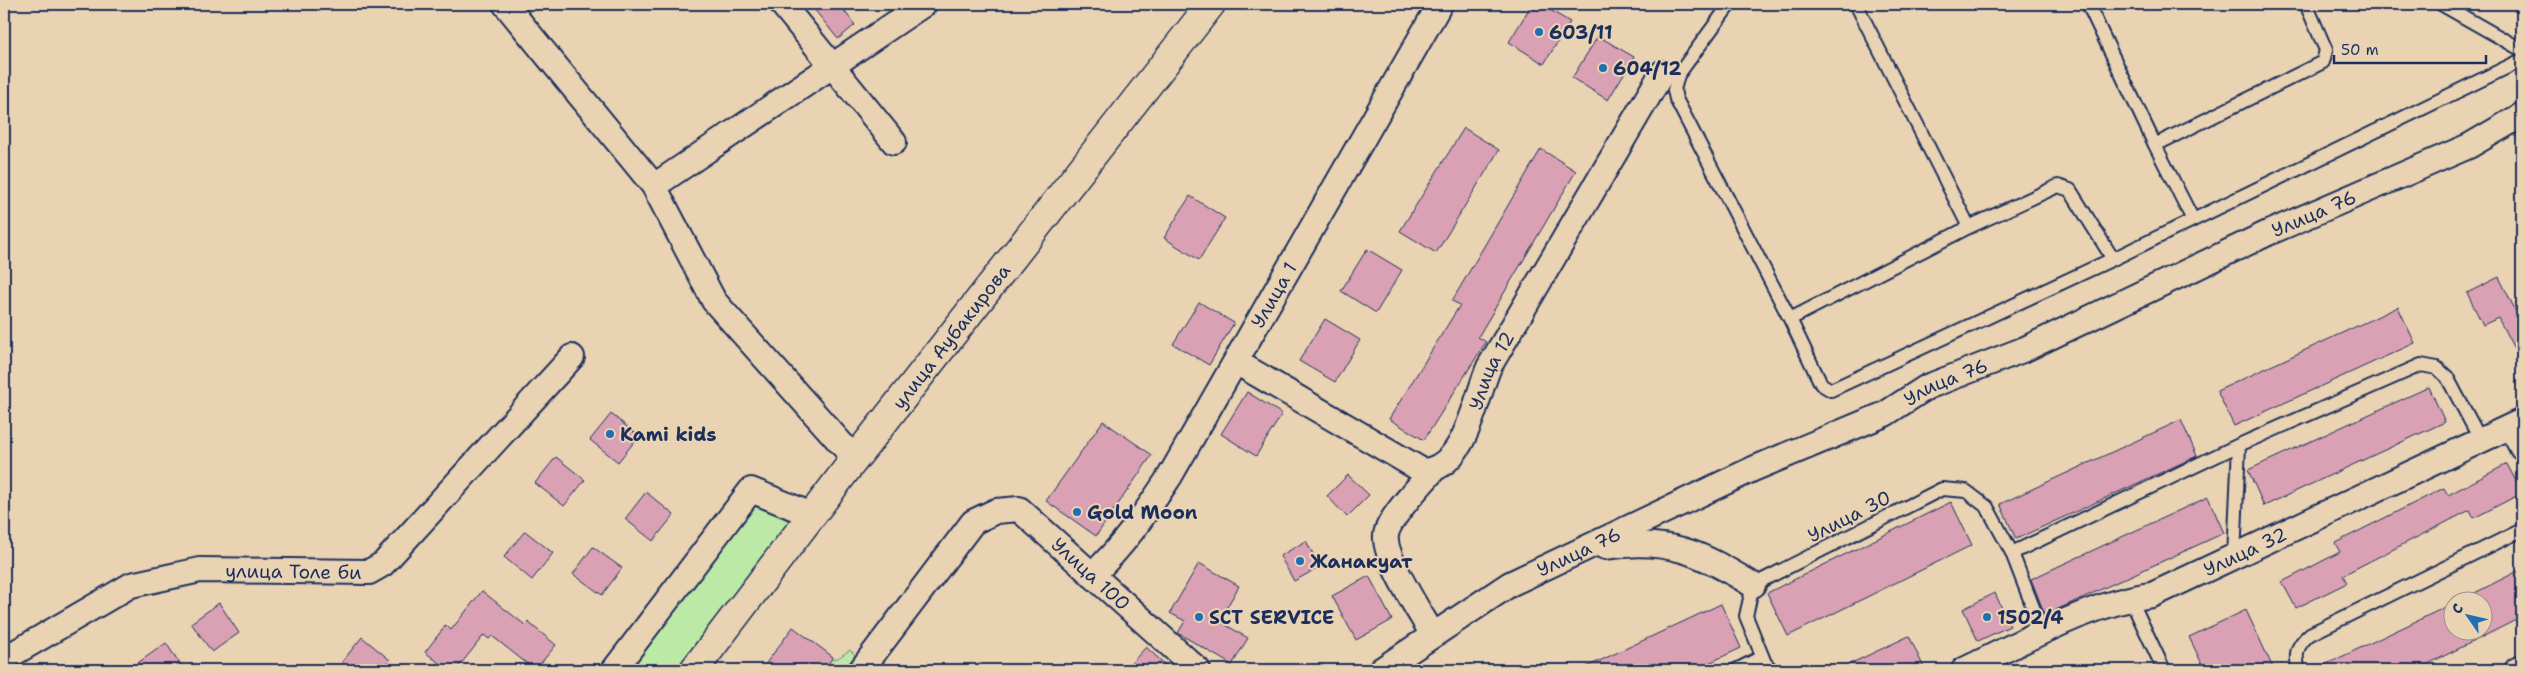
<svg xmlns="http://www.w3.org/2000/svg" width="2526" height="674" viewBox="0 0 2526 674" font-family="'Shantell Sans',sans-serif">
<rect width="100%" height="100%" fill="#e9d3b2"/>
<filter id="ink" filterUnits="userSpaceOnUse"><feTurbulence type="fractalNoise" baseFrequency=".02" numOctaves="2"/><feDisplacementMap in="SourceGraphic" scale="10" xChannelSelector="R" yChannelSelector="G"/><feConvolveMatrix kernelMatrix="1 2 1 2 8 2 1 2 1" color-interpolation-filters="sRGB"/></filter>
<g filter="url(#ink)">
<path fill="#bde9a6" stroke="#6c8c82" d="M756,500L790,522L675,670H618Z
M850,650L856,656L846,670H786L838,658Z"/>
<path fill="#d9a1b3" stroke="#1b2f5e" d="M810,4H839L855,25L838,39Z
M1532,4H1540L1570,22L1544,64L1509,42Z
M1598,36L1634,57L1608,100L1572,78Z
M1464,128L1499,150L1436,253L1400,231Z
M1541,149L1576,171L1478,337L1486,342L1424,440L1389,419L1460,305L1452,301Z
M1190,196L1225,218L1199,260L1164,238Z
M1367,249L1402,270L1376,313L1341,291Z
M2499,277L2522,324V364L2498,318L2483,325L2467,293Z
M1199,302L1234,323L1209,365L1173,344Z
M2398,307L2415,343L2234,426L2217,391Z
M1325,319L1360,340L1335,382L1299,361Z
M2429,387L2445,422L2264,506L2248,470Z
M1247,392L1282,414L1256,456L1221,434Z
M611,414L639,436L618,462L590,440Z
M2181,420L2197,456L2016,539L2000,504Z
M1103,421L1152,455L1096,536L1046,501Z
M556,457L585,480L564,506L535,483Z
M2507,464L2522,493L2474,518L2470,510L2343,575L2347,583L2296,608L2282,582L2340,552L2335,543L2444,488L2448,495Z
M1348,475L1369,495L1347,517L1327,496Z
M646,492L674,515L653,541L625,519Z
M2208,497L2224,533L2045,615L2031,579Z
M1951,502L1972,545L1788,636L1767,593Z
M525,531L553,553L532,580L504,557Z
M1306,541L1320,567L1294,581L1280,556Z
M593,547L622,568L602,595L573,574Z
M1199,563L1239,586L1219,621L1248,638L1232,665L1178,633L1185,621L1170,613Z
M2522,569V617L2416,670H2314L2454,603V632H2484V602H2457Z
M1369,576L1392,620L1356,640L1332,596Z
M482,591L525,625L528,622L556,645L535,670L492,636L489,639L484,635L456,670H448L425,652L446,625L451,630Z
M1995,593L2010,626L1978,641L1963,609Z
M219,603L239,633L212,652L191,623Z
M1721,604L1741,648L1694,670H1580Z
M2246,610L2274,670H2205L2189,637Z
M793,627L833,657L824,670H761Z
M1909,636L1925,670H1837Z
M362,637L390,660L382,670H350L341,663Z
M166,643L184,670H128Z
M1146,647L1171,670H1125Z"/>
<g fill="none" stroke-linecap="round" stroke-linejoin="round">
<defs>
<path id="lane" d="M1730,4L1678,75L1674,90L1676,99L1790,319L1821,384L1831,390L2113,259L2522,60
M1856,4L1969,227L2058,186L2070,190L2113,259
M2088,4L2155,145L2323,62L2326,50L2306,4
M2441,4L2522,50
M2155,145L2193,220
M1790,319L1969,227
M2234,557L2239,445
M2130,598L2164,670
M2043,633L2012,553L2239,445L2421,365L2437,368L2447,377L2481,441
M1765,663L1746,616L1753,585L1942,489L1966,491L1987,507L2012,553
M1736,670L1756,660L1765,663L1772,670
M2299,670C2294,654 2297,645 2310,634L2522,530"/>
<g id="street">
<path d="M505,4L654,186L924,4"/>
<path d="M782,4L894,142"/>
<path d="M654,186L714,301L855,459"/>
<path id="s1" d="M1236,362L1423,471C1466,468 1475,399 1489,367L1662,73"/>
<path d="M2511,427L2522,448"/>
<path d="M1605,547C1668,537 1701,553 1753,585"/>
<path id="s2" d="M1092,575C1124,546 1146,512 1170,476L1440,4"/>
<path d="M1433,635C1421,614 1383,557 1386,535C1388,518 1422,484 1433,470"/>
<path id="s3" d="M4,659L131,585L200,570L369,572L383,564L572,357"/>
<path d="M614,670L751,490L812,515"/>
<path id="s4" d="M861,670L973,522L996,511L1019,509L1198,670"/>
<path id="s5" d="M1381,670L1510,584L1753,469L1885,414L1927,387L2025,349L2268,233L2469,146L2522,115"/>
<path id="s6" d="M1964,670C2022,643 2088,603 2152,595L2522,421"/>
<path d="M2517,670L2522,668"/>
</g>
<g id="secondary">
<path id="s7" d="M694,670L847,469L1211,4"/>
</g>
</defs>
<use href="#lane" stroke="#1b2f5e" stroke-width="16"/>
<use href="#street" stroke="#1b2f5e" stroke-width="28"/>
<use href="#secondary" stroke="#1b2f5e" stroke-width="31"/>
<use href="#lane" stroke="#e9d3b2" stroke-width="12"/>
<use href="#street" stroke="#e9d3b2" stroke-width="24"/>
<use href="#secondary" stroke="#e9d3b2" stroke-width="28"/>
</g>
</g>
<g fill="#1f6fb2" stroke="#e9d3b2" stroke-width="2">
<circle cx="1539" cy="32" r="5"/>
<circle cx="1603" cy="68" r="5"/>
<circle cx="610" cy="434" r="5"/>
<circle cx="1077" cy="512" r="5"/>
<circle cx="1300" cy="561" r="5"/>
<circle cx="1199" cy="617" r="5"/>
<circle cx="1987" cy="617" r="5"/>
</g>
<g text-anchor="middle" stroke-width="4" stroke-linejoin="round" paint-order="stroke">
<g font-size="19" font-weight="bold" fill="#1b2f5e" stroke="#e9d3b2" text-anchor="start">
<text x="1549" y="39">603/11</text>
<text x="1613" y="75">604/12</text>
<text x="620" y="441">Kami kids</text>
<text x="1087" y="519">Gold Moon</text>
<text x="1310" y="568">Жанакуат</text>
<text x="1209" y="624">SCT SERVICE</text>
<text x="1997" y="624">1502/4</text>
</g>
<g font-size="19" fill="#1b2f5e" stroke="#e9d3b2">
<text dy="7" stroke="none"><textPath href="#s5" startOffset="1041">Улица 76</textPath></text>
<text dy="7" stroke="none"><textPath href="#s2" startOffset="335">Улица 1</textPath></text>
<text dy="7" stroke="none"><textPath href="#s7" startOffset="421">улица Аубакирова</textPath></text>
<text dy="7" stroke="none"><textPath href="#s1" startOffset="344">Улица 12</textPath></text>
<text dy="7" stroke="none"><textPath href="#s5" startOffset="636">Улица 76</textPath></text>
<text transform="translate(1849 516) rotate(-27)" y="7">Улица 30</text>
<text dy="7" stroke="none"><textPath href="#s5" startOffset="231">Улица 76</textPath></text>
<text dy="7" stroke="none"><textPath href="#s6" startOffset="306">Улица 32</textPath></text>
<text dy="7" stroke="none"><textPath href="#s3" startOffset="311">улица Толе би</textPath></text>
<text dy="7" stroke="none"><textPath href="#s4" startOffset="331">Улица 100</textPath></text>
</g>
</g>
<rect width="2526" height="674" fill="none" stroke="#e9d3b2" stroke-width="20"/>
<rect x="10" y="10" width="2506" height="654" fill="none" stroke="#1b2f5e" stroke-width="2" filter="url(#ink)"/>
<g transform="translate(2468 616) rotate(304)"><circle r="24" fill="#e9d3b2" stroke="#979190"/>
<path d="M0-4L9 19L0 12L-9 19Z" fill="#1f6fb2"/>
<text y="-8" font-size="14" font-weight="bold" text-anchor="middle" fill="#1b2f5e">С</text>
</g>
<path d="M2334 55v8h152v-8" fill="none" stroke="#1b2f5e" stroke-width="2.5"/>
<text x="2341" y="55" font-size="15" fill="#1b2f5e" stroke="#e9d3b2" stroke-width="4" paint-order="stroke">50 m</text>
</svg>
